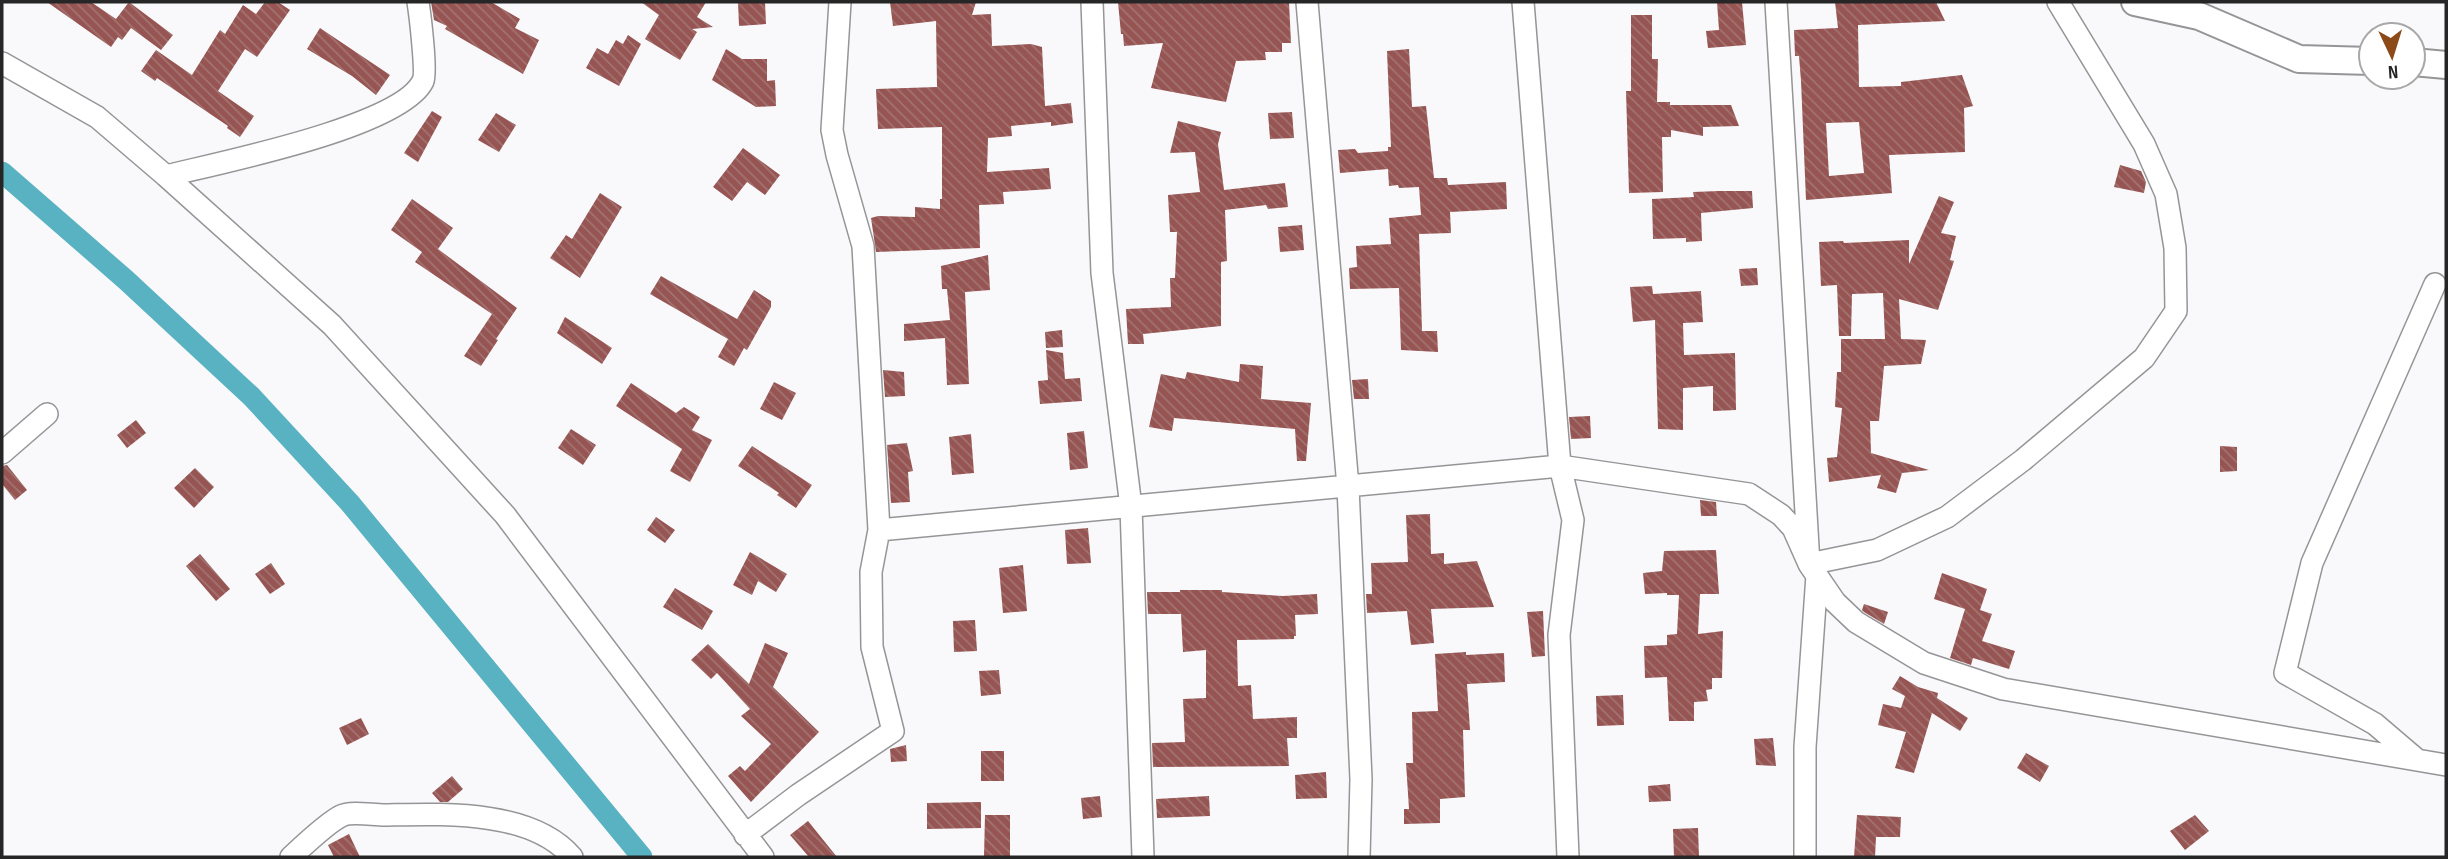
<svg xmlns="http://www.w3.org/2000/svg" width="2448" height="859" viewBox="0 0 2448 859" font-family="'Sofia Sans Condensed',sans-serif">
<defs>
<pattern id="building-back-hatch" width="6" height="6" patternUnits="userSpaceOnUse" patternTransform="scale(1.75)"><rect width="6" height="6" fill="#965452"/><path d="M-1 5l2 2M0 0l6 6M5-1l2 2" fill="none" stroke="#a27472"/></pattern>
</defs>
<rect width="100%" height="100%" fill="#f9f9fb"/>
<g fill="none" stroke-linecap="round" stroke-linejoin="round">
<path stroke="#58b2c1" stroke-width="21" d="M2,172L126,280L252,397L349,502L642,857"/>
</g>
<path fill="url(#building-back-hatch)" fill-rule="evenodd" d="M47,2H91L116,19L129,2L173,35L161,50L131,28L122,40L118,37L111,47Z
M265,2H278L290,10L257,57L245,49L218,91L254,116L240,137L227,128L228,126L157,78L155,81L141,71L156,50L192,75L220,30L225,34L243,5L256,14Z
M431,2H491L520,19L515,28L539,40L523,74L445,29L447,26L434,20Z
M641,2H706L697,17L713,27L692,29L697,32L680,60L645,39L659,15Z
M738,2H765L766,24L739,26Z
M890,2H976L972,15L991,14L992,46L1031,44L1042,47L1045,106L1071,103L1073,123L1051,126V122L1011,126L1012,136L988,138L987,172L1049,168L1051,189L1003,192L1004,204L979,205L980,248L876,252L871,218L878,216L915,217V207L940,209V199H942V127L878,129L876,89L937,87L936,21L893,26Z
M1118,2H1289L1291,43H1282V52H1265L1266,60L1236,61L1226,102L1151,88L1163,43L1124,46L1123,34H1121Z
M1717,2H1742L1746,45L1708,48L1706,31L1719,30Z
M1835,2H1936L1945,21L1858,25L1859,87L1901,86V82L1962,75L1973,106L1964,108L1965,152L1889,155L1892,193L1806,200L1801,81L1799,56H1795L1794,30L1838,28ZM1859,122L1864,173L1829,176L1826,123Z
M1631,15H1652V59H1658L1657,102H1670V105H1731L1739,126L1703,127V136L1671,130V137H1662L1663,192L1629,193L1626,91H1631Z
M320,28L390,75L376,95L352,76L307,49Z
M628,35L641,44L619,86L586,68L597,48L608,54L616,40L623,44Z
M726,49L742,59H767V81L775,80L776,106L756,107L712,80Z
M1409,49L1412,107L1426,106L1434,178H1447L1448,185L1506,182L1507,209L1450,212L1451,233L1419,234L1422,331H1437L1438,352L1401,350L1399,288L1350,289L1349,268L1357,267L1356,246L1391,244L1389,218L1421,215L1419,187L1399,188L1398,185L1389,186L1388,169L1340,173L1338,150L1355,149L1358,153L1388,151V147H1391L1387,51Z
M432,111L442,117L418,162L404,153Z
M1292,112L1294,138L1270,139L1268,113Z
M496,113L516,125L499,152L478,140Z
M1178,121L1221,132L1218,144L1224,190L1285,183L1288,207L1268,209L1266,205L1225,210L1227,261L1221,262V326L1143,334L1144,344H1128L1126,309L1171,307L1170,278H1175L1177,232H1170L1168,195L1200,192L1195,152L1170,153Z
M743,148L780,175L765,195L747,182L732,201L713,187Z
M2120,165L2141,171L2146,182L2144,193L2114,187Z
M1719,191H1752L1753,208L1701,213L1702,241L1686,242V238L1653,239L1652,199L1694,197L1693,192Z
M600,193L622,207L580,278L550,258L566,235L572,239Z
M1939,196L1954,202L1941,233L1956,236L1950,260L1954,261L1938,310L1899,299L1901,339L1926,340L1921,364L1884,366L1879,421H1870L1871,453L1929,470L1902,473L1896,493L1877,488L1881,475L1829,482L1827,458L1837,457L1842,408L1835,407L1837,372H1841V339H1885L1883,293L1852,294L1851,336H1839L1837,285L1821,286L1819,242L1843,241L1844,243L1909,240V264Z
M412,199L453,228L438,249L517,308L496,339L498,340L481,366L464,356L492,314L415,262L422,252L391,230Z
M1302,225L1304,250L1280,252L1278,227Z
M988,255L990,290L965,292L969,384L947,385L945,338L904,341V324L950,320L947,289H942L941,266Z
M1757,268L1758,285L1741,286L1739,269Z
M661,276L737,319L754,290L771,301V307L747,350L744,348L734,366L718,357L728,339L650,294Z
M1652,286L1653,294L1701,291L1703,322L1683,323L1684,355L1735,353L1736,410L1713,411V386L1683,388V430L1658,429L1655,320L1633,322L1630,287Z
M565,317L612,348L602,364L557,333Z
M1062,330L1063,347L1046,348L1045,332Z
M1046,350L1063,353L1065,379L1080,378L1082,401L1040,404L1038,381L1048,380Z
M1240,364L1263,366L1261,399L1311,403L1306,461H1297L1295,429L1174,418L1172,431L1149,427L1161,374L1185,379L1187,372L1239,382Z
M883,370L904,372L905,396L885,397Z
M1368,379L1369,399H1354L1352,380Z
M774,382L796,393L782,420L760,409Z
M631,383L676,413L684,407L700,417L692,430L712,440L690,482L670,471L682,449L616,406Z
M1590,416L1591,438L1571,439L1569,417Z
M136,420L146,433L127,448L117,435Z
M571,429L596,445L583,465L558,448Z
M1084,431L1088,468L1070,470L1067,433Z
M971,434L974,473L952,475L949,437Z
M907,443L913,471L908,472L910,502L891,503L887,445Z
M752,446L812,485L796,508L777,495L779,493L738,466Z
M2220,446L2237,447V471L2220,472Z
M7,465L27,490L15,500L2,484V466Z
M195,468L214,487L194,508L174,488Z
M1700,500L1716,502L1717,516H1701Z
M1430,514L1431,554L1444,553V564L1477,561L1494,607L1431,609L1434,643L1411,645L1407,611L1367,613L1366,594H1372L1371,563L1408,562L1406,515Z
M656,517L675,530L665,543L647,530Z
M1088,528L1091,563L1067,564L1065,530Z
M1716,550L1719,594H1700L1698,634L1723,631L1722,678H1712V689L1706,690L1708,701L1694,702V721H1669L1667,677L1645,678L1644,646L1667,645V635L1677,634L1679,595H1667V593L1645,594L1643,573L1662,571L1664,551Z
M750,552L787,574L776,592L758,581L752,595L733,585Z
M200,554L230,589L216,601L186,566Z
M271,563L285,584L270,594L255,574Z
M1023,565L1027,611L1003,613L999,568Z
M1942,573L1987,589L1980,610L1992,614L1982,641L2015,651L2009,669L1973,658L1971,665L1950,658L1965,609L1934,599Z
M675,588L713,611L702,630L663,607Z
M1180,590H1222V592L1283,596L1317,594L1318,614L1295,615L1296,636H1294V639L1237,640L1238,686L1251,685L1253,719L1297,717V738H1287L1289,766L1153,767L1152,743L1185,742L1183,699L1206,698V650L1183,652L1181,614H1148L1147,592H1180Z
M1864,604L1888,612L1884,624L1864,612L1862,610Z
M1543,611L1545,656L1532,657L1527,612Z
M975,620L977,651L954,652L953,621Z
M765,643L788,653L773,687L819,732L751,802L728,776L740,766L745,771L771,744L741,716L750,709L717,673L711,679L691,660L708,644L749,684Z
M1466,652V655L1504,653L1505,682L1467,684L1470,730H1463L1465,797L1440,799V823L1404,824V809H1409L1406,763H1413L1412,712L1438,711L1435,654Z
M999,670L1001,694L981,696L979,671Z
M1900,676L1918,687L1938,693L1937,698L1968,718L1960,731L1932,713L1914,773L1895,768L1906,732L1878,725L1883,704L1901,708L1905,696L1892,689Z
M1623,695L1624,725L1597,726L1596,696Z
M361,718L369,734L347,745L339,728Z
M1773,738L1776,766L1756,765L1754,739Z
M906,745L907,761L891,762L890,749Z
M981,751H1004V781H981Z
M2026,753L2049,766L2040,782L2017,768Z
M1326,772L1327,798L1296,799L1295,775Z
M452,776L463,789L448,802H440L432,793Z
M1670,784L1671,801L1649,802L1648,786Z
M1100,796L1102,817L1083,819L1081,798Z
M1209,796L1210,816L1157,818L1156,799Z
M981,802V828L927,829V803Z
M985,815H1010V857H984Z
M1857,815L1901,817L1900,837H1876L1875,857H1854Z
M2195,815L2209,831L2185,850L2170,831Z
M808,821L837,857H809L790,835Z
M1698,828L1699,857H1674L1673,829Z
M349,834L360,857H334L328,845Z"/>
<g fill="none" stroke-linecap="round" stroke-linejoin="round">
<defs>
<path id="minor" d="M1092,2L1102,273L1131,507L1143,857
M1307,2L1348,487L1361,779L1359,857
M1523,2L1560,466L1573,520L1559,635L1568,857
M1776,2L1809,564L1877,550L1947,517L2023,460L2144,358L2176,311L2175,248L2166,194L2144,144L2058,2
M2,63L97,117L166,176L332,325L505,515L763,857
M166,176C218,163 401,127 423,81C427,72 420,15 418,2
M2,453L47,414
M879,530L1560,466L1749,494L1781,515L1793,528L1809,564L1835,602L1856,622L1924,663L2003,689L2446,765
M2416,759L2375,724L2285,673L2312,563L2435,284
M745,835L798,795L893,731L872,647L871,572L879,530L863,246L837,155L832,130L840,2
M291,857C303,846 327,823 341,816C351,811 372,815 384,815C441,814 531,809 572,857
M1805,857V747L1817,575"/>
<path id="major" d="M2135,2L2199,16L2299,59L2371,61
M2413,62L2446,65"/>
</defs>
<use href="#minor" stroke="#959597" stroke-width="24"/>
<use href="#major" stroke="#959597" stroke-width="30"/>
<use href="#minor" stroke="#fff" stroke-width="21"/>
<use href="#major" stroke="#fff" stroke-width="26"/>
</g>
<rect width="2448" height="859" fill="none" stroke="#262627" stroke-width="7"/>
<g transform="translate(2392 56) rotate(176)"><circle r="33" fill="#ffffff" stroke="#a8a8a9" stroke-width="2"/>
<path d="M0-5L12 26L0 18L-12 26Z" fill="#8d4a19"/>
<text y="-10" font-size="19" font-weight="bold" text-anchor="middle" fill="#262627">N</text>
</g>
</svg>
